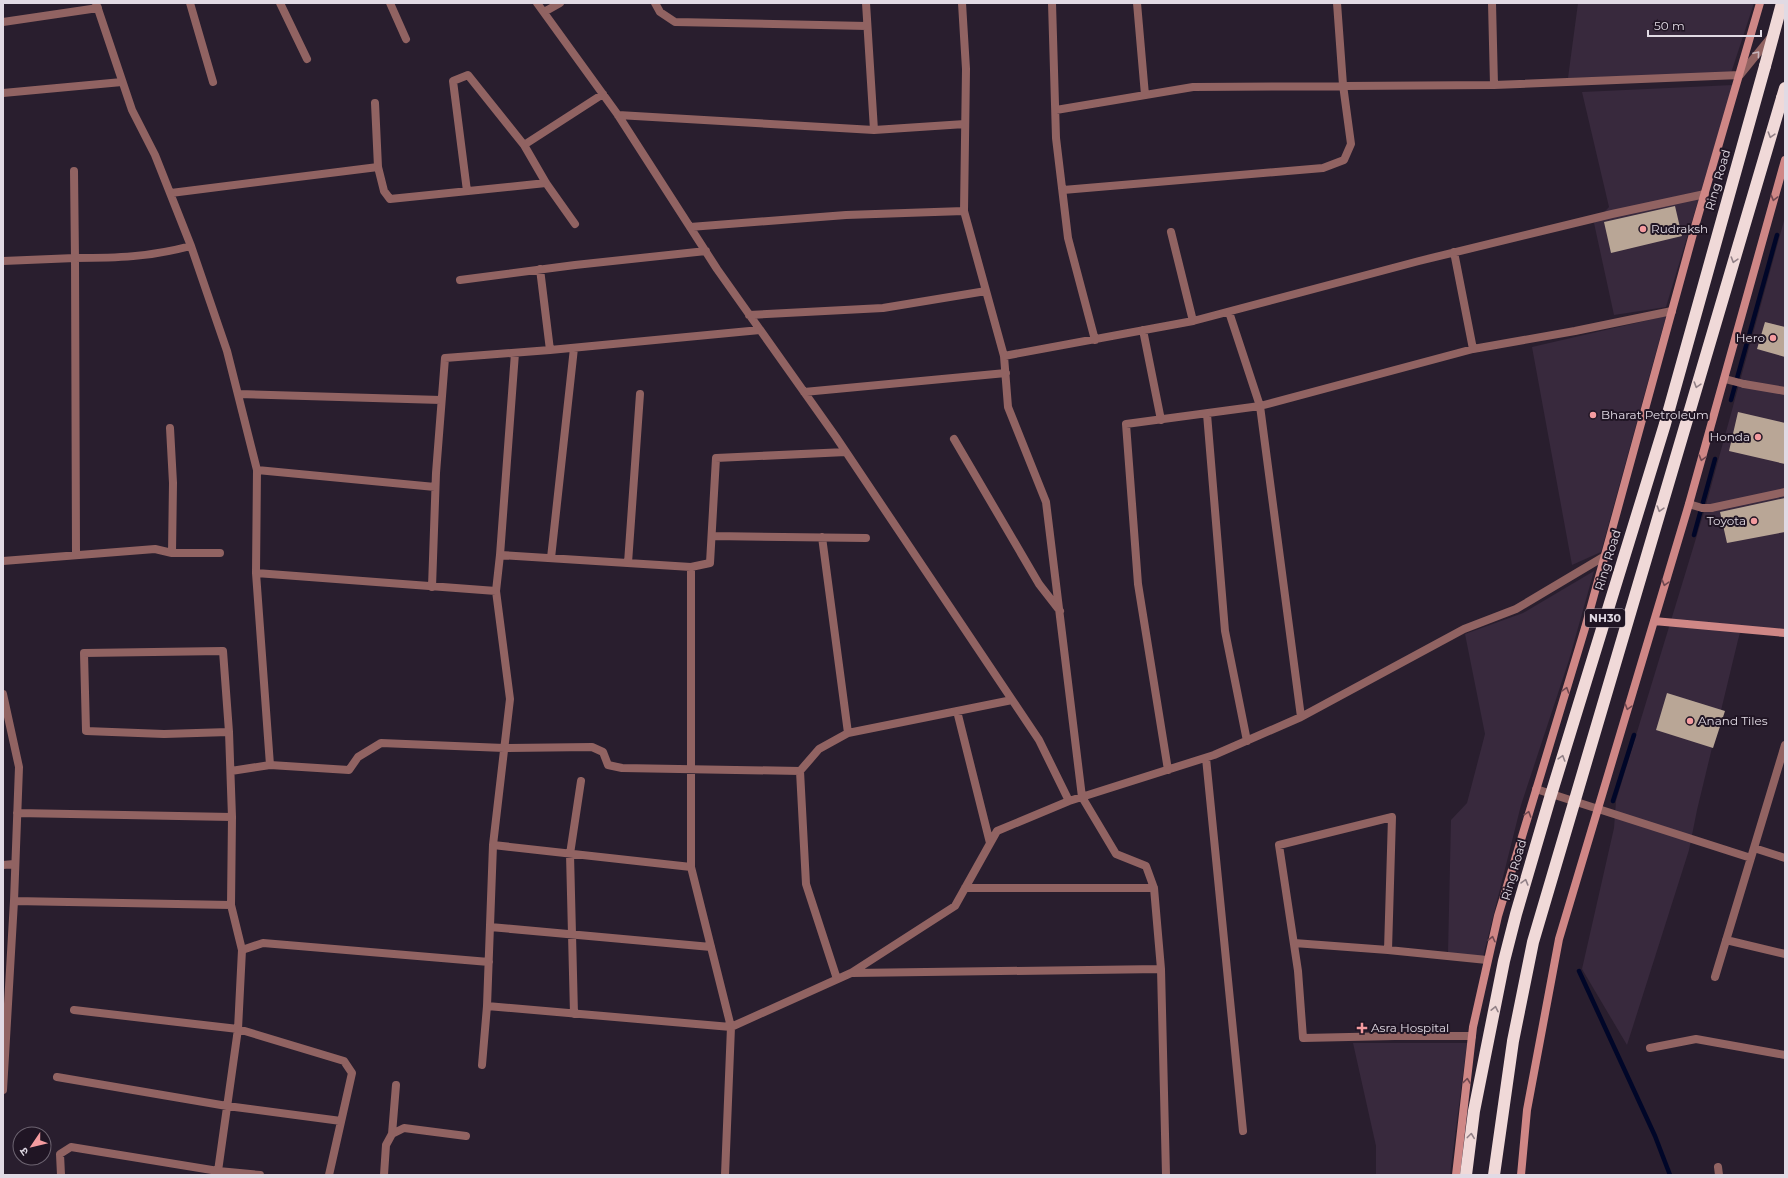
<svg xmlns="http://www.w3.org/2000/svg" width="1788" height="1178" viewBox="0 0 1788 1178" font-family="Montserrat,'Noto Sans Devanagari',sans-serif">
<rect width="100%" height="100%" fill="#291e2e"/>
<path fill="#38293d" d="M1578,3H1754L1731,73L1568,78Z
M1733,85L1666,307L1614,315L1594,223L1609,207L1582,92Z
M1785,217V629L1742,626L1738,640L1697,810L1689,850L1627,1045L1582,969L1614,828L1616,801L1704,512Z
M1666,316L1601,552L1572,565L1532,347Z
M1594,571L1569,660L1521,805L1483,957L1448,953L1451,820L1467,803L1485,734L1465,634L1523,613Z
M1353,1043H1467L1450,1175H1376V1146Z"/>
<g fill="none" stroke-linecap="round" stroke-linejoin="round">
<path stroke="#000628" stroke-width="4.5" d="M1731,400L1777,235
M1694,535L1715,459
M1613,801L1634,735
M1579,971L1655,1136L1670,1175"/>
</g>
<path fill="#b9a696" d="M1675,206L1682,236L1611,253L1604,222Z
M1765,322L1785,327V357L1757,349Z
M1738,412L1785,423V464L1729,451Z
M1785,498V532L1727,543L1720,512Z
M1667,693L1725,711L1713,748L1656,730Z"/>
<g fill="none" stroke-linecap="round" stroke-linejoin="round">
<path stroke="#916362" stroke-width="8" d="M1725,379L1744,384
M1689,504L1702,508H1711
M392,1134L396,1085
M384,1175L386,1145L392,1134L404,1128L466,1136"/>
<path stroke="#916362" stroke-width="8" d="M96,3L132,110L155,155L191,246L227,351L257,470L256,573L270,765L231,771
M190,3L213,82
M280,3L307,59
M390,3L406,39
M655,3L660,12L675,22L867,26
M866,3L874,130
M962,3L966,69L964,211
M1052,3L1056,138L1068,238L1095,340
M1137,3L1145,95
M1492,3L1494,85
M544,12L560,3
M3,22L98,8
M3,93L122,82
M1056,110L1193,87L1494,85L1740,75L1771,37
M618,115L874,130L965,124
M378,167L384,191L390,199L546,183
M74,171L75,258C117,258 149,257 191,246
M1063,190L1323,168L1344,160L1351,144L1343,85L1337,3
M467,191L453,81L468,75L524,145
M171,193L378,167L375,103
M575,224L546,183L524,145L603,94
M690,227L846,215L964,211L1004,356L1193,321L1419,261L1612,214L1705,194
M1171,232L1193,321
M1454,252L1473,349
M3,261L75,258L76,555
M460,280L575,265L706,251
M749,315L883,308L986,291
M1143,330L1161,420
M550,350L760,330
M1004,356L1008,407L1046,502L1082,797L1116,854L1146,866L1154,888L1161,969
M1744,384L1785,391
M804,392L1006,373
M238,394L441,400
M1207,414L1225,631L1247,741
M170,428L173,483L172,553
M954,439L1039,584L1060,611
M257,470L435,487
M1711,508L1785,492
M712,536L866,538
M822,537L848,733
M500,555L515,353
M551,558L574,348
M3,561L155,549L172,553H220
M628,563L640,394
M691,567L710,563L716,458L846,452
M256,573L496,591L500,555L691,567V867L731,1027L725,1175
M432,587L436,473L445,358L550,350L540,269
M496,591L510,699L493,845L487,1006L731,1027L851,973L955,906L997,831L1069,801L1039,740L836,437L717,269L618,115L537,3
M3,694L19,767L14,901L3,1090
M957,711L990,843
M1301,717L1464,629L1516,609L1605,556
M229,732L164,734L86,731L84,653L223,651L229,732L232,817L231,905
M1206,758L1243,1131
M270,765L349,770L358,757L381,743L504,748L592,747L603,752L608,765L622,768L800,771
M1168,770L1138,584L1126,424L1260,406L1229,312
M1536,789L1751,858
M1069,801L1214,755L1301,717L1260,406L1473,349L1575,331L1672,311
M17,813L232,817
M493,845L691,867
M1754,848L1785,858
M3,865L14,864
M965,888H1154
M14,901L231,905L242,950
M490,927L711,947
M1726,940L1785,954
M1294,943L1388,950
M852,973L1161,969L1166,1175
M1715,977L1785,745
M837,979L806,884L800,771L819,749L848,733L1012,700
M74,1010L238,1029L218,1171L260,1175
M574,1014L570,854L581,781
M1472,1036H1395L1303,1038L1298,971L1279,845L1392,817L1388,950L1487,960
M1650,1048L1696,1039L1785,1055
M482,1065L487,1006
M57,1077L227,1106L341,1121
M1718,1167L1719,1175
M61,1175L60,1154L71,1147L218,1171
M329,1175L352,1073L344,1061L238,1029L242,950L263,943L489,962"/>
<path stroke="#cf8786" stroke-width="8" d="M1654,621L1785,633
M1456,1175L1473,1027L1498,916L1585,628L1696,223L1760,3
M1521,1175L1527,1110L1559,939L1689,504L1785,160"/>
<path stroke="#f0d9d8" stroke-width="12" d="M1765,66L1782,3
M1782,98L1785,88"/>
<path stroke="#f0d9d8" stroke-width="12" d="M1466,1175L1474,1111L1504,961L1516,914L1550,798L1665,424L1765,66
M1494,1175L1513,1041L1533,942L1782,98"/>
</g>
<defs><path id="oneway-chevron" d="M-2-3.5L2.5 0L-2 3.5" fill="none" stroke-width="1.6" stroke-linecap="round" stroke-linejoin="round"/></defs>
<use stroke="#c9b6bd" href="#oneway-chevron" transform="translate(1757 54) rotate(-50)"/>
<g stroke="#928187">
<use href="#oneway-chevron" transform="translate(1771 135) rotate(107)"/>
<use href="#oneway-chevron" transform="translate(1734 260) rotate(107)"/>
<use href="#oneway-chevron" transform="translate(1697 385) rotate(107)"/>
<use href="#oneway-chevron" transform="translate(1660 509) rotate(107)"/>
<use href="#oneway-chevron" transform="translate(1562 758) rotate(-73)"/>
<use href="#oneway-chevron" transform="translate(1525 882) rotate(-74)"/>
<use href="#oneway-chevron" transform="translate(1495 1009) rotate(-78)"/>
<use href="#oneway-chevron" transform="translate(1471 1136) rotate(-83)"/>
</g>
<g stroke="#6f4850">
<use href="#oneway-chevron" transform="translate(1774 198) rotate(105)"/>
<use href="#oneway-chevron" transform="translate(1702 458) rotate(106)"/>
<use href="#oneway-chevron" transform="translate(1665 583) rotate(106)"/>
<use href="#oneway-chevron" transform="translate(1566 690) rotate(-73)"/>
<use href="#oneway-chevron" transform="translate(1628 707) rotate(107)"/>
<use href="#oneway-chevron" transform="translate(1528 814) rotate(-73)"/>
<use href="#oneway-chevron" transform="translate(1492 939) rotate(-77)"/>
<use href="#oneway-chevron" transform="translate(1467 1081) rotate(-83)"/>
</g>
<g fill="#f49b9f" stroke="#201524" stroke-width="1.5">
<circle cx="1643" cy="229" r="4"/>
<circle cx="1773" cy="338" r="4"/>
<circle cx="1593" cy="415" r="4"/>
<circle cx="1758" cy="437" r="4"/>
<circle cx="1754" cy="521" r="4"/>
<circle cx="1690" cy="721" r="4"/>
<path d="M1360 1022h4v4h4v4h-4v4h-4v-4h-4v-4h4z"/>
</g>
<g text-anchor="middle" stroke-width="4" stroke-linejoin="round" paint-order="stroke">
<rect fill="#201524" stroke="#a79faa" stroke-width="1" x="1585" y="609" width="40" height="18" rx="3"/>
<g font-size="11" font-weight="bold" fill="#e1dae4">
<text x="1605" y="622">NH30</text>
</g>
<g font-size="12" fill="#e1dae4" stroke="#201524">
<text transform="translate(1718 180) rotate(-74)" y="4">Ring Road</text>
<text transform="translate(1608 560) rotate(-73)" y="4">Ring Road</text>
<text transform="translate(1514 870) rotate(-74)" y="4">Ring Road</text>
</g>
<g font-size="12" fill="#e1dae4" stroke="#201524" text-anchor="start">
<text x="1651" y="233">Rudraksh</text>
<text x="1765" y="342" text-anchor="end">Hero</text>
<text x="1601" y="419">Bharat Petroleum</text>
<text x="1750" y="441" text-anchor="end">Honda</text>
<text x="1746" y="525" text-anchor="end">Toyota</text>
<text x="1698" y="725">Anand Tiles</text>
<text x="1371" y="1032">Asra Hospital</text>
</g>
</g>
<rect width="1788" height="1178" fill="none" stroke="#e1dae4" stroke-width="8"/>
<g transform="translate(32 1146) rotate(235)"><circle r="19" fill="#201524" stroke="#6d6471"/>
<path d="M0-3L7 15L0 10L-7 15Z" fill="#f49b9f"/>
<text y="-6" font-size="11" font-weight="bold" text-anchor="middle" fill="#e1dae4">उ</text>
</g>
<path d="M1648 30v6h113v-6" fill="none" stroke="#e1dae4" stroke-width="2"/>
<text x="1654" y="30" font-size="12" fill="#e1dae4" stroke="#201524" stroke-width="3" paint-order="stroke">50 m</text>
</svg>
